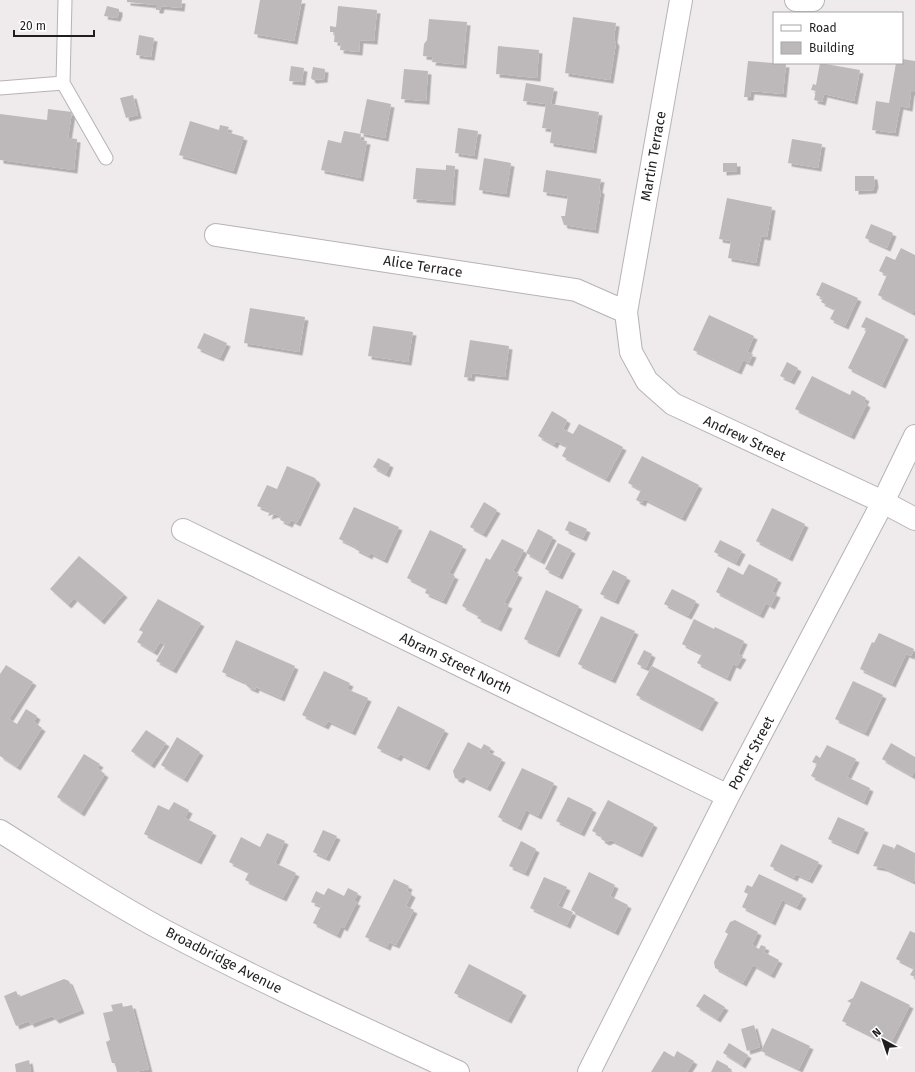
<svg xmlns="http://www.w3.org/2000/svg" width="915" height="1072" viewBox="0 0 915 1072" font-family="'Fira Sans',sans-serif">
<defs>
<filter id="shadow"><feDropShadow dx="3.5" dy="3.5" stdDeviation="0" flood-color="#0004"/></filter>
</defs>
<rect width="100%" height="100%" fill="#efebec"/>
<path fill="#bdb9ba" filter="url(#shadow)" d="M127,0H182L181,8L161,6L160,10H156V5L127,2Z
M260,0H302L294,41L254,34Z
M107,6L119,9V13L117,18L104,16Z
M338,6L377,10L374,41L360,40L359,52L340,50L341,43L334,42L335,32H330V26L336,27Z
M573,17L616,23L614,39L616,43L610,80L565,73Z
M429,19L467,22L463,65L432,62L433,57L423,56L424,44L427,40Z
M139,35L154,38L151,57L136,55Z
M498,46L539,50L537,78L496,74Z
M902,59L915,61V92H911L909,108L900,106L895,133L872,130L876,101L889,103L896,63H902Z
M748,61L786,64L783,94L751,91L750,97H744Z
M820,63L860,70L854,101L824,94L822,102L814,100L816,91L811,90L813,84L816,85Z
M291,66L304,68L302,82L289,81Z
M313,67L325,69L324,79L313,80L311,78Z
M404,69L428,71L426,101L401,99Z
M526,83L554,88L551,104L599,112L593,150L550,143L552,129L542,128L546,104L523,101Z
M133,95L138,115L126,118L120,98Z
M367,99L391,104L385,138L360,133Z
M48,109L72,112L68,138L77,139L74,170L0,160V114L47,120Z
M190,121L219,130L220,125L229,127L227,132L244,137L233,171L179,155Z
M458,128L478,131L474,156L455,153Z
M344,131L361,134L360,140L367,141L360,178L321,170L328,140L341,143Z
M792,139L822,144L818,168L788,163Z
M484,158L511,163L506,194L479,190Z
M723,163H737V171L723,172Z
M446,165L455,166L452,202L413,199L416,168L446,170Z
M546,170L601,179L599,189L601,191L595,230L564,225L561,216H565L568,196L543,192Z
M855,176H874L875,184L873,190L855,191Z
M727,198L772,207L767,237L761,236L756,263L728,258L731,241L719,239Z
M871,224L893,233L887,248L865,238Z
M901,248L915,255V309L913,313L878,295L887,275L879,271L886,256L895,260Z
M822,282L858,298L845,326L830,319L835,309L821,302L823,298L816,295Z
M250,308L305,317L299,352L244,343Z
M709,315L754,336L747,352L753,354L749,363L743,360L738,371L693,350Z
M866,317L905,336L882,385L848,368L867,329L861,327Z
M373,326L413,332L408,362L368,356Z
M204,333L227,343L220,358L197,348Z
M470,340L509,346L505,377L472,373L471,378L464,377Z
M787,362L798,368L791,381L780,376Z
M812,376L850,395L852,390L866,398L864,402L867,404L851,436L795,409Z
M552,411L567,420L563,429L573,434L579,424L623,447L606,479L562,456L567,446L556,441L554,445L538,436Z
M642,456L699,485L682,518L644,499L642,503L636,500L641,490L628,483Z
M378,458L390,464L386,474L373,467Z
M287,466L315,478L317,481L297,523L291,520L289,524L280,520L281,517L275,514L268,516L270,511L257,506L267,485L277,489Z
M484,502L497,510L483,534L470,527Z
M354,507L399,527L384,560L370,553L369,556L355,549L356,547L339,539Z
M772,508L805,524L789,558L756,541Z
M569,521L587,529L583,538L565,530Z
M538,529L553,537L541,561L526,553Z
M430,530L463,546L449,573L455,576L443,601L425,593L427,588L407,578Z
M502,539L524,550L513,571L519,574L504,603L509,605L498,628L477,618L479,615L462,606L486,558L490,560Z
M720,540L742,551L736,563L714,552Z
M558,543L572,550L559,576L545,569Z
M79,556L124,594L101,621L74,598L68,605L50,589Z
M749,564L778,579L772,592L777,594L771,606L766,603L760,615L716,592L728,567L743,575Z
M613,570L627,577L615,601L600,594Z
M672,589L696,601L688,616L664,604Z
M546,590L579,606L556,654L524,639Z
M158,599L201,623L173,670L156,661L165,645L160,642L154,652L137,642L143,632L139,630Z
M601,616L635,631L612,680L578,664Z
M694,619L714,629L715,627L744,641L738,654L743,656L737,666L733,664L727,678L697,663L702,654L682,644Z
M879,633L914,649L911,656L906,654L892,684L860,669L872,642L874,643Z
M236,640L295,666L281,698L256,687L255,690L248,687L244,682L222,672Z
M644,650L652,654L646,668L637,664Z
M6,665L33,682L9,719L17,724L26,709L37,716L34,722L42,728L17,767L0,756V674Z
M652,666L715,699L699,728L636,695Z
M324,671L350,683L347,689L368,698L352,732L328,721L325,726L302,715Z
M853,681L883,695L865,733L835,719Z
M398,706L445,730L426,767L400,754L398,758L377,748Z
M146,730L166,743L151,765L131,751Z
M177,737L200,752L184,779L161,765Z
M468,742L481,749L484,744L491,748L488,752L502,759L487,788L463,776L460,780L455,778L453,771Z
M891,743L915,757V770L912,776L882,759Z
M827,745L856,759L847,777L870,788L864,802L811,776L817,764L812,762L816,755L820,758Z
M84,754L100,764L97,768L105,774L81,813L57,797Z
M522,768L554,783L538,816L526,810L518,827L498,817Z
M568,797L593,809L581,833L556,821Z
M608,800L654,824L639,854L611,840L606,842L601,839L602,836L592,831Z
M174,802L189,810L185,818L213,832L198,861L144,834L158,805L169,810Z
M838,817L865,829L855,851L828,839Z
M323,830L337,836L326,858L313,852Z
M267,833L285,841L275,863L296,873L283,898L245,880L249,872L229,862L241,837L260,847Z
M521,841L536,849L525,873L509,866Z
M781,844L819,862L809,880L796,874L794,878L770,866Z
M883,844L894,848L892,850L894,849L897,844L915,853L914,882L884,868L873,866Z
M589,872L615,885L610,896L628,905L615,932L571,910Z
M759,874L803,895L797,907L782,900L772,922L742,907L748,894L744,892L747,885L752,887Z
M544,877L567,887L558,906L573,912L567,925L530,908Z
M394,879L409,886L407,891L412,894L406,906L414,910L396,945L389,942L387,947L365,937Z
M328,888L344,896L348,888L358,893L354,901L357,902L344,928L341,926L337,935L313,923L321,906L311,902L316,891L324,895Z
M735,920L758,932L752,945L759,949L761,945L766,947L764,952L779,960L771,975L753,965L743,983L715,968L714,962L728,934L725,932L730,922Z
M910,931L915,933V977L910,975L914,968L896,959Z
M469,964L523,992L508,1020L454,993Z
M64,979L69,981L81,1010L56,1020L52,1016L31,1024L29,1021L16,1026L4,996L16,991L19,997Z
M861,981L910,1005L890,1045L842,1021L851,1003L847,1001L853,998Z
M704,994L725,1007L717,1019L696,1006Z
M122,1003L123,1007L132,1005L149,1069L135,1072H117L115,1063H112L106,1042L110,1040L103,1013L113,1011L111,1005Z
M754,1025L760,1047L747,1051L741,1029Z
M772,1028L810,1046L799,1069L761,1051Z
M729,1043L748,1055L742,1065L723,1053Z
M664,1051L674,1057L677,1051L694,1061L687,1072H651Z
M29,1060L31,1072H16L15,1064Z
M717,1060L728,1066V1070L733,1072H711Z"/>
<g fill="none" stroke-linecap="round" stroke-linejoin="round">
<defs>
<path id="lane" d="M63,83L106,158
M0,88L63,83L65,0"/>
<path id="street" d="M681,0L626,312L631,352L647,381L673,404L883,502L915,519
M796,0H813
M216,235L576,290L626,312
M183,530L728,796
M589,1072L728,796L883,502L915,436"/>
<path id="secondary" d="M0,831C54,865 107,900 163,930C259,981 359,1026 458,1072"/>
</defs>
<use href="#lane" stroke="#b7b3b4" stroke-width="15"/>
<use href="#street" stroke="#b7b3b4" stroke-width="24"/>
<use href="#secondary" stroke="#b7b3b4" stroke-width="24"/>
<use href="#lane" stroke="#fff" stroke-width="13"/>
<use href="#street" stroke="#fff" stroke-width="22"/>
<use href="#secondary" stroke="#fff" stroke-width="22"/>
</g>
<g text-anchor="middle" stroke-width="3" stroke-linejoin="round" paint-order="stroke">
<g font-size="14" fill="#1f1d1e" stroke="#fff">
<text transform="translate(653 156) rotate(-80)" y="5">Martin Terrace</text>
<text transform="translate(423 266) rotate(9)" y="5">Alice Terrace</text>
<text transform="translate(745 438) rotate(25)" y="5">Andrew Street</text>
<text transform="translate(456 663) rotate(26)" y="5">Abram Street North</text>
<text transform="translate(751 753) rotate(-62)" y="5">Porter Street</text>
<text transform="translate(224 960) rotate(27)" y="5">Broadbridge Avenue</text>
</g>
</g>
<rect x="773" y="12" width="130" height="52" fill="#ffffff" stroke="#a5a5a5"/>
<rect x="781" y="25" width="20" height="6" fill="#ffffff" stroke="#a5a5a5"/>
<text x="809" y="32" font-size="12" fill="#1f1d1e">Road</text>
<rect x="781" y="42" width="20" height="12" fill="#bdb9ba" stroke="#a5a5a5"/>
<text x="809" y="52" font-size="12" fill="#1f1d1e">Building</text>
<g transform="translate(883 1040) rotate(320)" stroke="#ffffff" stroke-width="3" paint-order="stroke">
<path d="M0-3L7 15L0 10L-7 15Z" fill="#1f1d1e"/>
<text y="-6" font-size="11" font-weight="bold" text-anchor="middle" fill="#1f1d1e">N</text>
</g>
<path d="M14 30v6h80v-6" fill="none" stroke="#1f1d1e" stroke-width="2"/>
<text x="20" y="30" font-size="12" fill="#1f1d1e" stroke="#ffffff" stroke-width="3" paint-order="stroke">20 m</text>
</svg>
